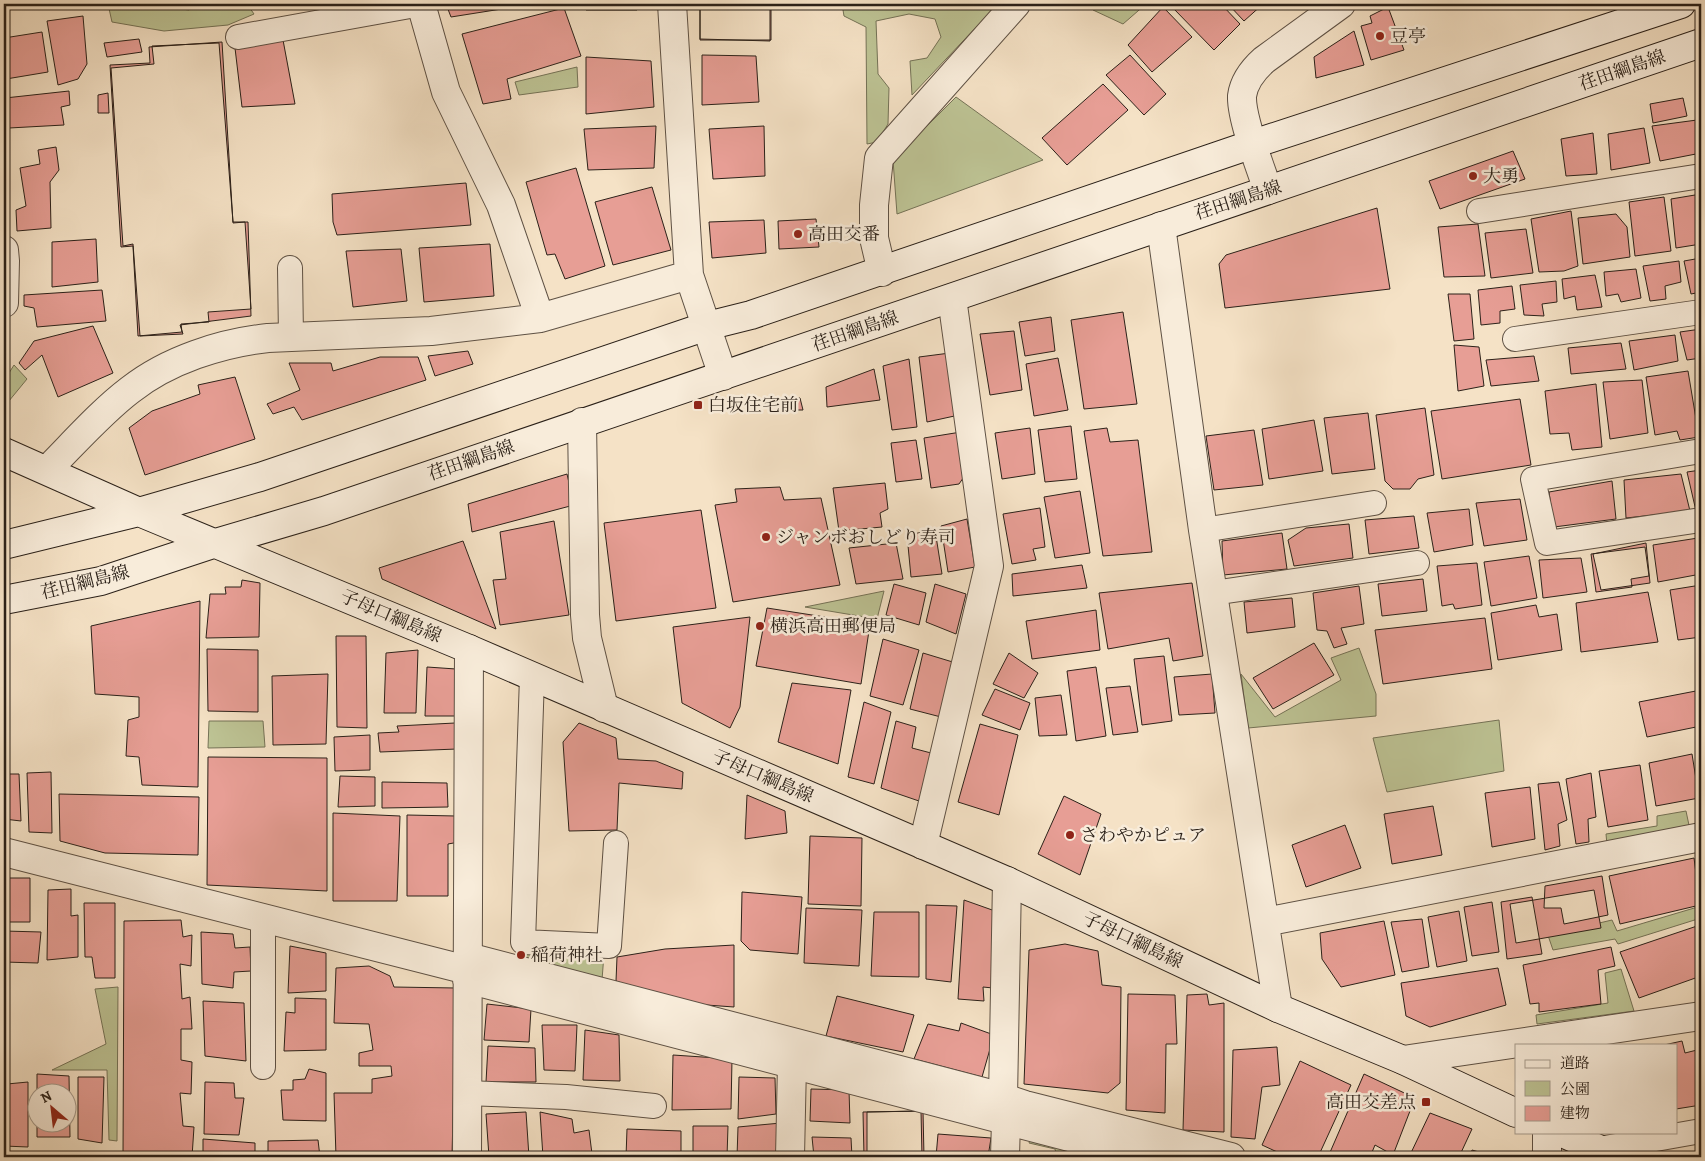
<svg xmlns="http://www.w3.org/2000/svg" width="1705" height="1161" viewBox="0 0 1705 1161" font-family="Alegreya,'Noto Serif JP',serif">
<rect width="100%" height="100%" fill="#f5e2c6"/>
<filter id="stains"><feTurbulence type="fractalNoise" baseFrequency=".004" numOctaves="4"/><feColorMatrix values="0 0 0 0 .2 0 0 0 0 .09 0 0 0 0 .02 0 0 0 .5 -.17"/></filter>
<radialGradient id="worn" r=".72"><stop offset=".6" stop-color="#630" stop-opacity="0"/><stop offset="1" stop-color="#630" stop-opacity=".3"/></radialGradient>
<path fill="#bdc394" stroke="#747256" d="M108,4H158L159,6L189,10L196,4H247L254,14L228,25L164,31L112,22Z
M842,4H998L912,95L910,61L927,58L941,37L935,19L909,14L876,21L878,74L889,88L888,124L877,142L867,144L866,27L844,16Z
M1093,4H1146L1123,24L1093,10Z
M577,67L578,87L519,95L515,82Z
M956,97L1043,160L897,214L893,160Z
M14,365L27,379L4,407V381Z
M884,591L877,619L805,607Z
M1359,648L1376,694V716L1248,728L1241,674L1275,717L1341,680L1331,658Z
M1499,720L1504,771L1387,792L1373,738Z
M209,721H263L265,747L208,748Z
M1686,811L1690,830L1607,845L1606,834L1657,826V816Z
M1701,906V918L1618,944L1615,939L1553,950L1541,915L1561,932L1612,920L1617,931Z
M583,948L604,954L602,980L517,958L523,950L568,956Z
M1621,969L1634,1011L1537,1024L1536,1015L1608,1003L1605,973Z
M118,987L117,1141L109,1140L107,1070H52L106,1044L95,989Z
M1033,1132L1073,1144L1069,1157H1057L1055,1149L1029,1143Z"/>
<path fill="#e79e95" stroke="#2b2119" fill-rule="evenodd" d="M280,4H317L280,8Z
M446,4H533L451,17Z
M587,4H637V10H586Z
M700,4H770V41L700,39Z
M700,4H771V40H700Z
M1062,4H1082L1080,9Z
M1178,4H1221L1240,24L1214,50L1173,8Z
M1228,4H1263L1244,21Z
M1163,7L1192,37L1152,72L1128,45Z
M1388,7L1404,50L1371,60L1361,26L1372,23L1370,16Z
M564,8L581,56L507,79L511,99L483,104L462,34Z
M83,16L87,64L78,79L58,85L47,21Z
M1354,31L1364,65L1316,78L1314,57Z
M42,32L48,72L6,79L4,64V38Z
M139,39L142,52L107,57L104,43Z
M283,40L295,104L242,107L235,48Z
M222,42L233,223L245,222L251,309L208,312L209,322L181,324L182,332L138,336L133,246L121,247L110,65L150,63L149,47Z
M219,43L233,222H248L251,316L180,325L183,334L140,336L133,244L123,246L111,68L154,64L152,46Z
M702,55L756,56L759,102L702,105Z
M1130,55L1166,94L1144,115L1106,75Z
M586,57L651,61L654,107L586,114Z
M1103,84L1128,110L1067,165L1042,138Z
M69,91L70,105L61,107L64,125L9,128L5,98Z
M108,93L109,113H98V95Z
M1683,98L1687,116L1653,123L1650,104Z
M1697,120L1701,143V153L1660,161L1652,126Z
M656,126L654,168L588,170L584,129Z
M764,126L765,176L713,179L709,129Z
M1644,128L1650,163L1611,170L1608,134Z
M1593,133L1597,174L1566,176L1561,139Z
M56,147L59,170L50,182L51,228L17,231L16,210L26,206L20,168L40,164L38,150Z
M1513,151L1525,179L1440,209L1429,181Z
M576,168L605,266L565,279L555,254L547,255L526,182Z
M466,183L471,225L337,235L333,222L332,194Z
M652,187L671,250L613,265L595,202Z
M1701,194V244L1676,248L1671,199Z
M1664,197L1671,251L1635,256L1629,202Z
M1377,208L1390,289L1225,308L1219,264L1226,255Z
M1571,211L1578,266L1564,271L1539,272L1531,219Z
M1616,214L1627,227L1630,257L1583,264L1578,218Z
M816,219L819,247L779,249L778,221Z
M764,220L766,253L712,258L709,222Z
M1478,224L1485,276L1444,277L1438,227Z
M1526,229L1533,273L1491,278L1485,233Z
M96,239L98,282L52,287V242Z
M490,244L494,296L424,302L419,248Z
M401,249L407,301L353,307L346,251Z
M1701,258V292L1691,294L1684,261Z
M1679,261L1681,282L1665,286L1666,299L1650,301L1643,266Z
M1636,269L1641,298L1621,302L1618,294L1606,296L1604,272Z
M1595,275L1602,307L1577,310L1575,296L1564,299L1562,279Z
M1556,281L1557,302L1542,304L1544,316L1524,315L1520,285Z
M1512,286L1515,309L1500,311V323L1481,325L1478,290Z
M102,290L106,321L37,327L34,308L24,306V295Z
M1448,294H1470L1474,339L1454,341Z
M1123,312L1137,404L1084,409L1071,320Z
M1051,317L1055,351L1025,356L1019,322Z
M93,326L113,373L58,397L42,355L25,370L19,363L34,341Z
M1701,329V358L1687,360L1680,332Z
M1014,331L1022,390L990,395L980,334Z
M1675,335L1678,361L1634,370L1629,341Z
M1621,343L1626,369L1571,374L1568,348Z
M1454,345L1479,347L1484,386L1458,391Z
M468,351L473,364L435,376L428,356Z
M950,353L959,415L927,422L919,357Z
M1534,356L1539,381L1491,386L1486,360Z
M380,357H418L426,380L302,420L294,407L273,414L267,404L300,390L289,363H331L333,371Z
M1058,358L1068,410L1034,416L1026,364Z
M909,359L917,427L892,430L883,366Z
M1701,367V399L1696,368Z
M874,369L880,400L827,407L826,387Z
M1688,371L1699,437L1680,440L1677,431L1655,435L1646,377Z
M235,377L255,439L145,475L129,428L152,411L200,394L198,385Z
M1642,380L1648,433L1610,439L1603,382Z
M1596,384L1602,447L1572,450L1569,433L1550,434L1545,391Z
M787,397L800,398L803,410H789Z
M1520,399L1531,465L1442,479L1431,411Z
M1425,408L1434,475L1418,479L1410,489H1393L1385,481L1376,415Z
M1368,413L1375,469L1332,474L1324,418Z
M1314,420L1323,471L1269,479L1262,429Z
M1071,426L1077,479L1045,482L1038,430Z
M1030,428L1035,474L1002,479L995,433Z
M1107,428L1110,442L1138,440L1152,552L1103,556L1084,431Z
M1254,430L1263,485L1214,490L1206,436Z
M961,432L968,471L959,484L931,488L924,438Z
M916,440L922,479L896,482L891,443Z
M1701,470V510L1696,511L1687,472Z
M567,474L574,505L472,532L468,504Z
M1681,474L1690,511L1626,518L1624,480Z
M1612,481L1616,519L1554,527L1549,492Z
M885,483L888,509L880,513L882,527L839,531L833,488Z
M780,487L784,500L821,498L840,585L733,602L715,505L737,502L735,489Z
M1080,491L1090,553L1055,558L1044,497Z
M1520,499L1527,540L1484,546L1476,503Z
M1040,508L1045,547L1033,549L1036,560L1012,564L1003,514Z
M1469,509L1473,545L1434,552L1427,513Z
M701,510L716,608L616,621L604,523Z
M1414,516L1419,548L1369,554L1365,520Z
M967,519L975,567L948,572L941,526Z
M554,521L569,615L500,625L493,580L506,579L500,532Z
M1349,524L1353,558L1294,566L1288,540L1306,528Z
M935,530L942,574L911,577L907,535Z
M1282,533L1287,569L1223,575L1222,541Z
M1698,538L1701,554V574L1658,582L1653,545Z
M463,541L496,629L382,579L379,568Z
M896,543L903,579L856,584L849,548Z
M1646,543L1650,583L1601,590L1593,554Z
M1645,547L1649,576L1631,579L1632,587L1596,592L1591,554Z
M1529,556L1537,598L1491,606L1484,562Z
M1581,558L1587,592L1543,598L1539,560Z
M1477,563L1482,605L1455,609L1453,604L1442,606L1437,566Z
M1082,565L1087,588L1013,596L1012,574Z
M1423,579L1427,611L1382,616L1378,584Z
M242,580L260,583L259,637L206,638L210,594H226L225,587H241Z
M1192,583L1203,656L1173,661L1169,638L1108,649L1099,593Z
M894,584L926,593L919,625L886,615Z
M935,584L966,594L956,634L926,622Z
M1701,585V637L1678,640L1670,590Z
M1359,586L1364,624L1341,628L1347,644L1334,648L1327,631L1317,630L1313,593Z
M1648,592L1658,642L1581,652L1576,603Z
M1292,598L1295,627L1247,633L1244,602Z
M200,601L198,787L142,785L139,757L126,756L128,720L139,717V697L95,694L91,626Z
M1536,605L1539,617L1557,614L1562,650L1498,660L1491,613Z
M767,608L870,624L861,684L756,666Z
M1096,610L1100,650L1032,659L1026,621Z
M750,617L740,707L730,728L682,703L673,627Z
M1485,618L1492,669L1383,684L1375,630Z
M336,636H366L367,728L337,727Z
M883,639L919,650L903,705L870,696Z
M1314,643L1334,675L1273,709L1253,678Z
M207,649L258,650V712L208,711Z
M418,650L416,713H384L386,653Z
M923,653L956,663L941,717L910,709Z
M1009,653L1038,673L1024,698L993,684Z
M1164,656L1172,721L1142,725L1134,659Z
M427,667L456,669V716H425Z
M1096,667L1106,736L1076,741L1067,671Z
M328,674L326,744L273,745L272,676Z
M1212,674L1215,713L1179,715L1174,677Z
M792,683L851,690L838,764L778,742Z
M1130,686L1138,732L1113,735L1106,688Z
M995,689L1030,703L1020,730L982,715Z
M1701,690V726L1647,737L1639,702Z
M1061,695L1067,735L1039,736L1035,698Z
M864,702L891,712L874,784L848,777Z
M896,721L916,727L912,748L931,753L919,801L881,788Z
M455,723L457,749L380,752L378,733L399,732L397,726Z
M579,723L616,738L618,759L656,761L683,772L682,789L619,783L617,830L569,831L563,742Z
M980,724L1018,735L999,815L958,802Z
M370,735V770L335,771L334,737Z
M1692,754L1699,798L1656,806L1649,763Z
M208,757L327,758V891L207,885Z
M1640,765L1648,820L1608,827L1599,771Z
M51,772L52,833L29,832L27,773Z
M1591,773L1596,817L1588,819L1589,842L1576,844L1566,779Z
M4,774H19L21,821L4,819Z
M340,776L375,777V806L338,807Z
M382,782L447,783L448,807L382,808Z
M1559,782L1567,820L1558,824L1560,846L1545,850L1538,784Z
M1530,787L1535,839L1492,847L1485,793Z
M59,794L199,797L198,855L105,853L60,841Z
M747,795L785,811L787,833L745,839Z
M1064,796L1101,814L1080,875L1038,854Z
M1433,806L1442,855L1392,864L1384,814Z
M333,813L400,816L397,901H333Z
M407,815L456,816L459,842L448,844V896H407Z
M1345,825L1361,868L1306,887L1292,845Z
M810,836L862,838L861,906L808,904Z
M1694,858L1700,905L1620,924L1609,876Z
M1602,876L1608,915L1564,924L1561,908H1544L1545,886Z
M4,878H30V922H4Z
M71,889V916L78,915V957L47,960L48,890Z
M1594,890L1601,928L1516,943L1510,904Z
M742,892L802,897L798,954L750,950L741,941Z
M1532,897L1542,954L1507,959L1501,902Z
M964,900L995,911L993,988L983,987L984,1001L958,999Z
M1492,902L1499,952L1472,956L1464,907Z
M84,903H115V978H95L92,957H85Z
M926,905L957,906L951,982L926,979Z
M806,908L862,910L859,966L804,963Z
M1459,911L1467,961L1437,967L1428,917Z
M874,912H919V977L871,976Z
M1422,919L1429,967L1402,972L1391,922Z
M181,920L183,937L192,935L191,966L180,964L182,999L190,997L192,1029H181V1060L192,1062L191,1094L180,1093L183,1126L194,1127L192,1157H123L124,921Z
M1384,921L1395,975L1341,987L1322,959L1320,933Z
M1700,925L1701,976L1639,998L1620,952Z
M4,931L41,932L38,963L4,962Z
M201,932L233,934L235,948L250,947L251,971L234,972L233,988L202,984Z
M1065,944L1098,951L1102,985L1121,987L1120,1083L1108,1093L1024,1084L1029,950Z
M734,945V1007L679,1003L616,981L617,957L665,949Z
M290,946L326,953V991L288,993Z
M1611,947L1615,966L1598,970L1601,1004L1539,1012V1003L1530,1004L1523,965Z
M369,966L390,976L394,987L456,988L452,1157H336L334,1093H372V1079L392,1076L391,1066H359V1053L373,1050L369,1024L334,1023L336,968Z
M1498,968L1506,1005L1430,1027L1406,1016L1401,983Z
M1128,994L1175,995L1177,1044H1166L1165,1113L1126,1110Z
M1207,994L1209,1005L1224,1003V1132L1183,1130L1187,995Z
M837,996L914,1015L903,1052L826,1036Z
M295,998L326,999V1050L284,1051L286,1012L295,1013Z
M203,1001L244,1003L246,1061L205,1056Z
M487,1004L531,1009L529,1042L484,1040Z
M961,1023L994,1035L982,1077L914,1059L928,1024L959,1031Z
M542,1025H577L575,1071L544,1070Z
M585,1030L619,1035L620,1081L583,1080Z
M1682,1041L1685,1053L1701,1049V1105L1676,1109V1045H1664Z
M488,1046L535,1048L536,1082H486Z
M1277,1047L1280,1085L1262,1087L1255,1139L1231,1137L1233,1050Z
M673,1055L732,1059L731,1109L672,1110Z
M1300,1061L1351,1085L1318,1157H1288L1262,1145Z
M309,1069L326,1073V1121L283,1120L281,1090H293V1080L305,1079Z
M37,1074L69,1076L70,1137H37ZM38,1094H68V1124H38Z
M1364,1074L1415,1098L1393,1155L1375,1145L1370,1157H1328Z
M78,1077H104L102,1143L78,1139Z
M739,1077L775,1078L776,1114L738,1119Z
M4,1078L7,1084L28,1082V1147L4,1146Z
M205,1082L234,1083L235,1098H244L239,1135L204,1134Z
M811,1089L849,1090L850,1123L810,1121Z
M921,1111L922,1157H864L863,1112Z
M923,1111L924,1157H867V1112Z
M526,1112L529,1157H489L486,1114Z
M540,1112L572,1119L574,1133L589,1130L592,1154H606V1157H543Z
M1430,1113L1472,1129L1459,1157H1409Z
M781,1123L782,1157H737L738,1127Z
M693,1126H728L727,1157H693Z
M627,1129L681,1131V1157H626Z
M938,1134L991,1138L988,1157H936Z
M812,1137L851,1138L852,1157H814Z
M203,1139L255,1143V1157H203Z
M318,1140L320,1157H268V1141Z
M1472,1150L1496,1157H1470Z"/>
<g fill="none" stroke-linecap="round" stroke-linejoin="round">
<defs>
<path id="service" d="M238,37L421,4
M1479,211L1701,176
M290,268L291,337
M1515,339L1701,312
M1701,451L1533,479L1547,543L1701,520
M1203,530L1374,503
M1213,593L1417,563
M532,677L523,942L609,946L616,843
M263,918V1067
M467,1093L566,1097L654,1106
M1599,1149L1701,1131"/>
<path id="pedestrian" d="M468,957L995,1095L1025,1105L1231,1157
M467,979L1146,1157"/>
<path id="minor" d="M421,4L446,92L501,205L540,318
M672,4L689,275L723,376
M1161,226L1203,530L1278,1008
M4,250L5,261L4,303
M882,272L874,238V205L879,158L1016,4
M582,422L585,615L587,638L604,708
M47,470C73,444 101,412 130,390C168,360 221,343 268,338L431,331L540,318L689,275
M923,845L989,566L952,298
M4,852L467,970
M1265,922L1701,837
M1403,1060L1701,1016
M467,1157L469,649
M790,1157L792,1064
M1005,1157L1006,1120L1003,1098L1007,881
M1547,1157V1132"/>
<path id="tertiary" d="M1268,190C1260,167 1241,118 1242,96C1244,81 1254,69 1264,60L1341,4"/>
<path id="secondary" d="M4,452L139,512L469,649L1007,881L1278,1008L1403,1060L1516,1113
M4,545L139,512L260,477L707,326L751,315L1253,144L1681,4
M4,600L101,581L216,543L324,511L1701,43
M1560,1132L1617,1157"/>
</defs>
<use href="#service" stroke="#5e5144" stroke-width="26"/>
<use href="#pedestrian" stroke="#5e5144" stroke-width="30"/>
<use href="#minor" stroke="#5e5144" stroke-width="30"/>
<use href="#tertiary" stroke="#5e5144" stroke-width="30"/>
<use href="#secondary" stroke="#2b2119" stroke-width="30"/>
<use href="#service" stroke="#f8ecda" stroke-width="24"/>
<use href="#pedestrian" stroke="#f8ecda" stroke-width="28"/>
<use href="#minor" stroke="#f8ecda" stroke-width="28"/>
<use href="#tertiary" stroke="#f8ecda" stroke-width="28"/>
<use href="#secondary" stroke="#f8ecda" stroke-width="28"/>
</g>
<g fill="#8f2418" stroke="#f8ecda" stroke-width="2">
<circle cx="1380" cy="36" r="5"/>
<circle cx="1473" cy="176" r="5"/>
<circle cx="798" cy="234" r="5"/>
<rect x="693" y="400" width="10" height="10" rx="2.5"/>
<circle cx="766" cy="537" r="5"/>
<circle cx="760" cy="626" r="5"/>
<circle cx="1070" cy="835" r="5"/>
<circle cx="521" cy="955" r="5"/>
<rect x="1421" y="1097" width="10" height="10" rx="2.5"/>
</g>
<g text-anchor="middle" stroke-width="5" stroke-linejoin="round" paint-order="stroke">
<g font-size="18" fill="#2b2119" stroke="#f8ecda" text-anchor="start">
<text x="1390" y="42">豆亭</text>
<text x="1483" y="182">大勇</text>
<text x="808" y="240">高田交番</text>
<text x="708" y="411">白坂住宅前</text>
<text x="776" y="543">ジャンボおしどり寿司</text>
<text x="770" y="632">横浜高田郵便局</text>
<text x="1080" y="841">さわやかピュア</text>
<text x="531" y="961">稲荷神社</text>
<text x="1416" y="1108" text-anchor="end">高田交差点</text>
</g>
<g font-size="18" fill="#2b2119" stroke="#f8ecda">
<text transform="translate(1622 70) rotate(-19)" y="6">荏田綱島線</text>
<text transform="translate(1238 200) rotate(-18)" y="6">荏田綱島線</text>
<text transform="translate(855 331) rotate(-19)" y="6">荏田綱島線</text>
<text transform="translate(471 460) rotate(-19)" y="6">荏田綱島線</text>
<text transform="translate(85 582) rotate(-14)" y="6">荏田綱島線</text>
<text transform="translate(391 616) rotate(23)" y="6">子母口綱島線</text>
<text transform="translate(763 776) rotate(23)" y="6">子母口綱島線</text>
<text transform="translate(1133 940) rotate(25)" y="6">子母口綱島線</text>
</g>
</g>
<rect width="1705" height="1161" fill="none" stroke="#f5e2c6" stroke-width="20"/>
<rect x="5" y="5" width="1695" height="1151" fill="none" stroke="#2b2119" stroke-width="2.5"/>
<rect x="10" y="10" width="1685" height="1141" fill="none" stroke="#2b2119"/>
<rect x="1515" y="1044" width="162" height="90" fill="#f8ecda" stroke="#a69b8d"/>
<rect x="1525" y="1060" width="25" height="8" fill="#f8ecda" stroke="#a69b8d"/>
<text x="1560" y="1068" font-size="15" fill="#2b2119">道路</text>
<rect x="1525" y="1081" width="25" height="15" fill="#bdc394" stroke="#a69b8d"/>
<text x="1560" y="1094" font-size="15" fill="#2b2119">公園</text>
<rect x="1525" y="1106" width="25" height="15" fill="#e79e95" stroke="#a69b8d"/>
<text x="1560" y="1118" font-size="15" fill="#2b2119">建物</text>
<g transform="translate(52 1108) rotate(332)"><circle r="24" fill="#f8ecda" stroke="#a69b8d"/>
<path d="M0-4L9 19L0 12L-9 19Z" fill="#8f2418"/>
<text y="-8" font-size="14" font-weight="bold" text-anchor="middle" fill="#2b2119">N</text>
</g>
<rect width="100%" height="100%" filter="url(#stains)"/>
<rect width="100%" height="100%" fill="url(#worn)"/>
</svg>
